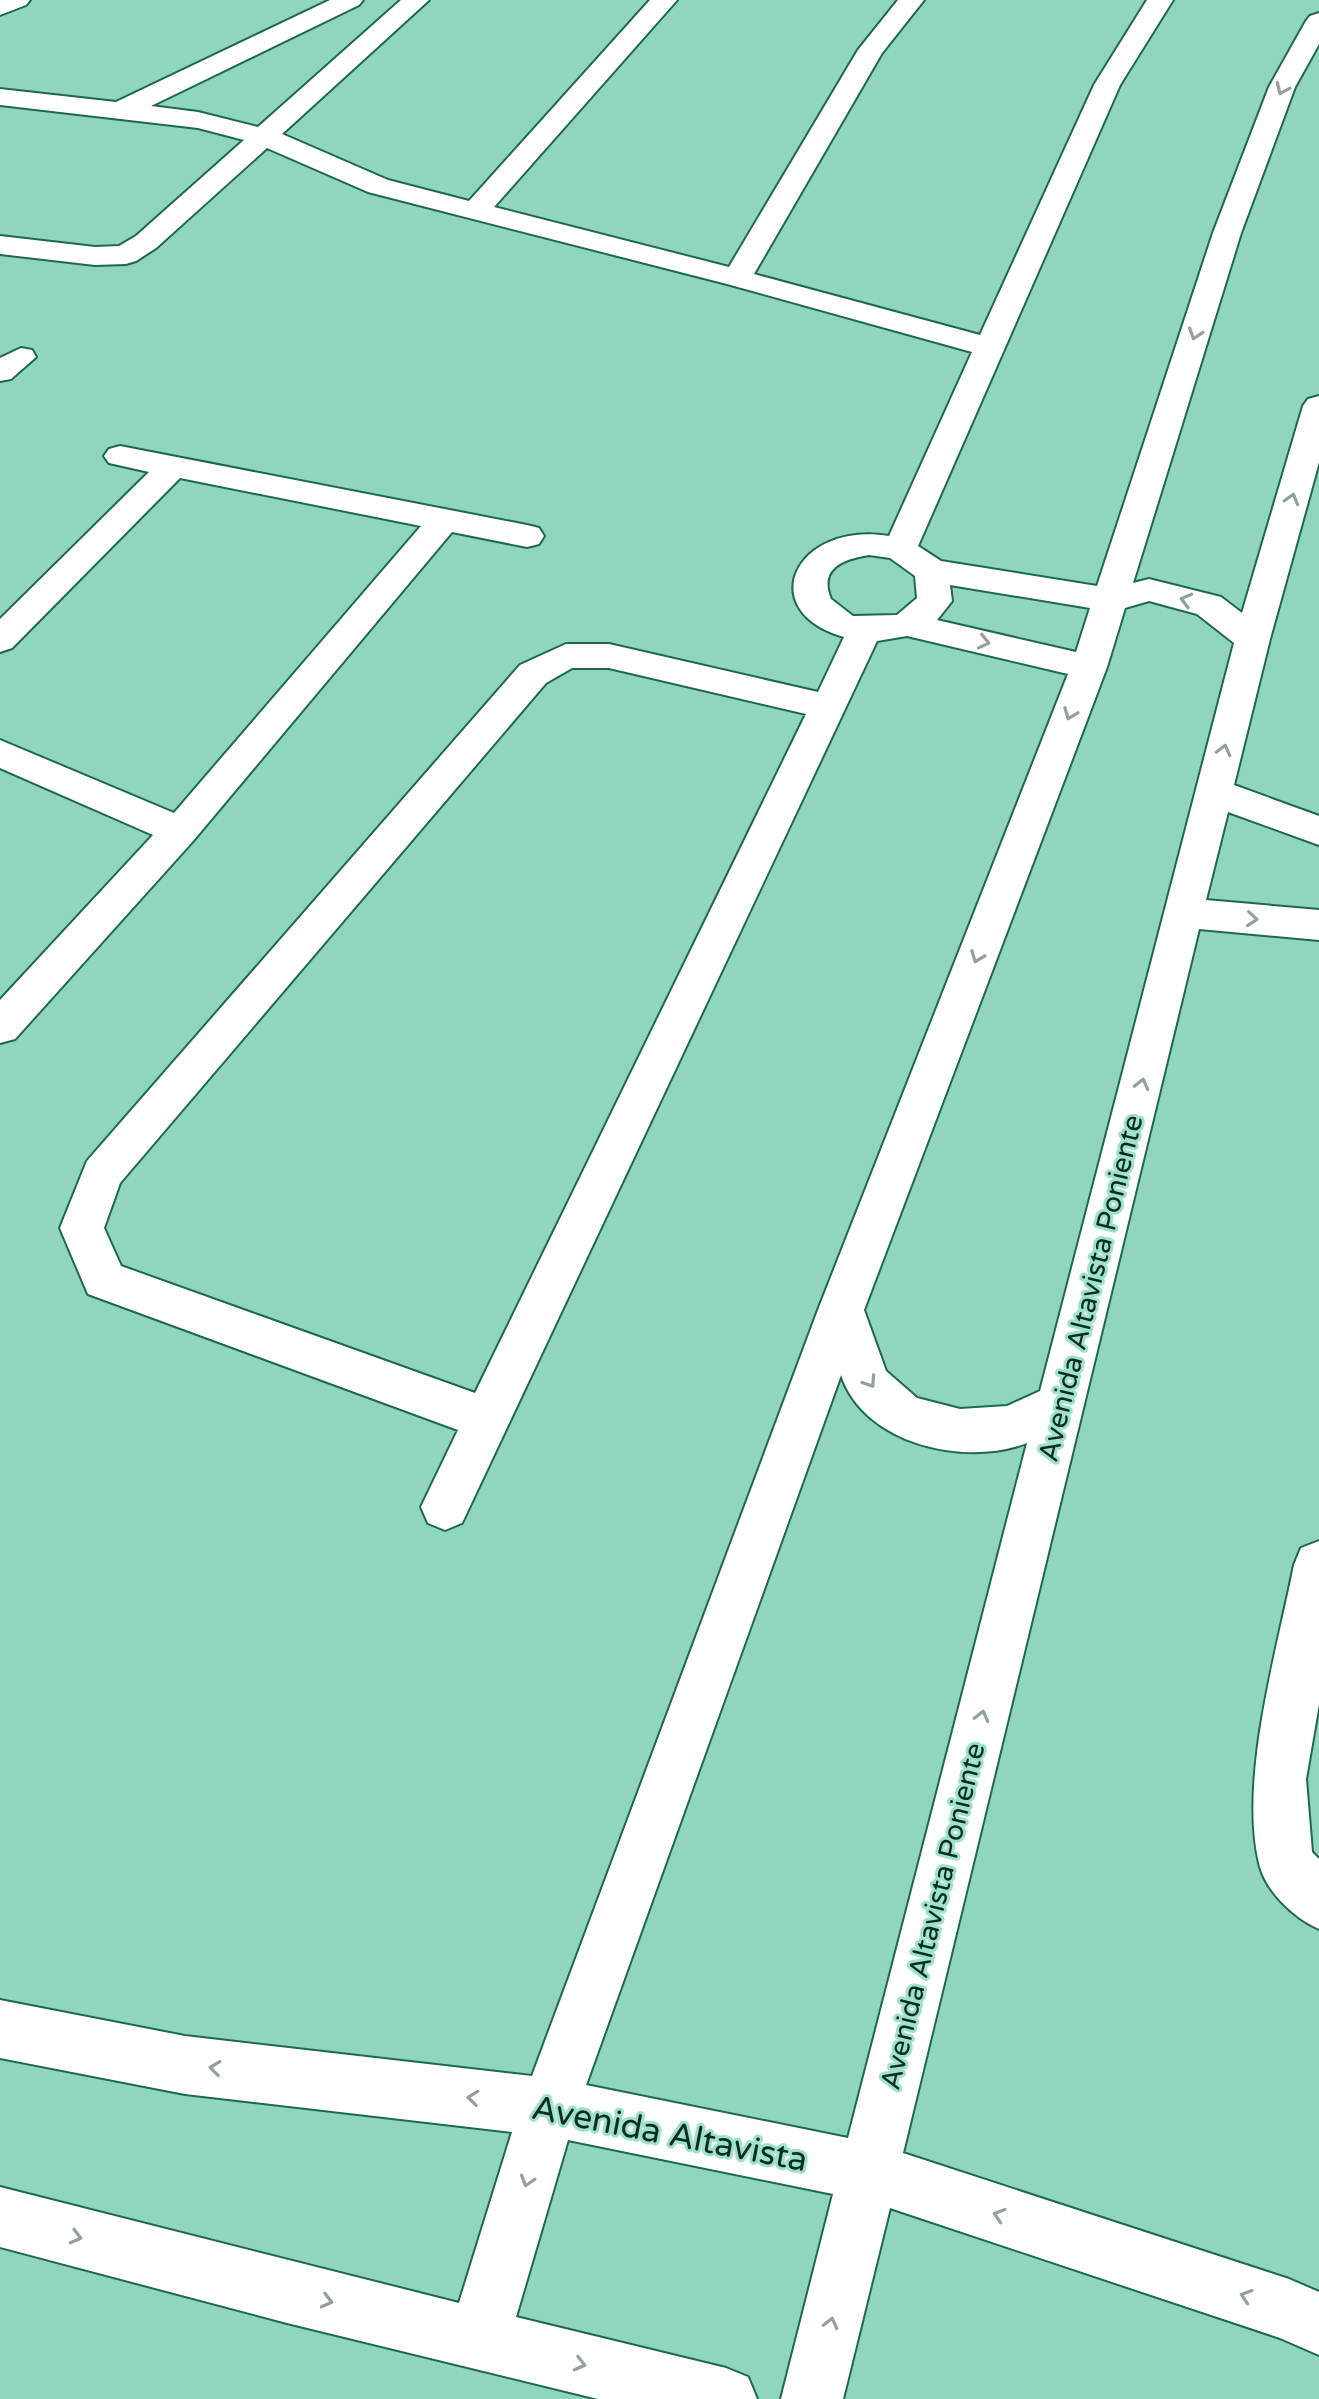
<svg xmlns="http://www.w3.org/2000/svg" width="1319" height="2399" viewBox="0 0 1319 2399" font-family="'Varela Round',sans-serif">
<rect width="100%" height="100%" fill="#90d6bd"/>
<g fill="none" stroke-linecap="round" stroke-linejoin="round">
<defs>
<path id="minor" d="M0,0H30L26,5L0,15Z
M330,0H363L359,5L151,106L198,112L258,127L401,0H429L282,134L388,180L469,201L650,0H677L494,207L729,267L858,50L898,0H924L882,53L754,274L980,335L1094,85L1147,0H1173L1120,85L918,546L941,561L1097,586L1213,233L1269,87L1306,21L1310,16L1319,13V44L1295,87L1241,233L1133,583L1149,579L1221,597L1242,613L1303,406L1308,399L1319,396V462L1270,639L1234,785L1319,816V845L1228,812L1206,900L1319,910V940L1199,929L903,2153L1289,2279L1319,2292V2355L1280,2338L890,2208L843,2399H781L833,2194L568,2140L516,2317L726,2368L748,2377L757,2399H598L287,2323L0,2247V2187L459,2303L512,2132L185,2094L0,2058V2000L185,2036L532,2076L818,1310L1068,674L907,636L877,641L462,1523L445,1530L428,1523L421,1507L458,1430L88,1294L60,1228L87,1161L520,665L566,644H609L818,692L844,637C753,611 795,521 889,536L972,352L727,284L368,192L267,148L156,248L136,261L126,264L95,265L0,254V236L95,247L119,246L136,236L244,140L198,128L0,105V89L116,102ZM869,555L890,558L915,576L917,598L897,615L853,616L831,599C818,568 844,559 869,555ZM950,585L1090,608L1076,652L937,620L952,601ZM1149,601L1197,614L1234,643L1040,1391L1007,1406L960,1409L917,1398L886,1371L864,1310L1107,667L1125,608ZM572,668H609L806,714L475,1393L121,1266L104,1228L120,1183L546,683ZM841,1375C864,1444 964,1467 1027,1443L848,2138L586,2085Z
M21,348L32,350L36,357L11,379L0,381V358Z
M120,446L527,525L539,528L544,536L539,544L527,547L452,532L193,841L15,1039L0,1043V1000L153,835L0,768V740L174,813L421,526L180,478L12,648L0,652V619L149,472L109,463L104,456L109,449Z
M1319,1541V1704L1306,1779L1312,1852L1319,1859V1929C1294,1918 1265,1891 1259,1863C1239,1779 1277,1651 1294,1565L1301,1548Z"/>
</defs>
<use href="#minor" stroke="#1e6752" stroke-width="4"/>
<use href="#minor" fill="#fff" fill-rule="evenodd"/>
</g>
<defs><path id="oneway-chevron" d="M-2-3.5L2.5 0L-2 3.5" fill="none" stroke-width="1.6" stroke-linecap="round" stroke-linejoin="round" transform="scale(2)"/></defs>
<g stroke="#93a09c">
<use href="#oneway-chevron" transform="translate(1282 89) rotate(114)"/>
<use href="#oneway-chevron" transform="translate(1195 334) rotate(108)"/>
<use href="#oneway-chevron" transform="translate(1292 499) rotate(-74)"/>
<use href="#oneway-chevron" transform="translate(1186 600) rotate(-166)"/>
<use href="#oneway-chevron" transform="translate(984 642) rotate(13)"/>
<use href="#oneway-chevron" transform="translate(1070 714) rotate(111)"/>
<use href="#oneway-chevron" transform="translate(1224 750) rotate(-76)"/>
<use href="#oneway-chevron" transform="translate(1252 919) rotate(5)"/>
<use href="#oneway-chevron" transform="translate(977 957) rotate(111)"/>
<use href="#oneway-chevron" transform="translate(1142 1084) rotate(-76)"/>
<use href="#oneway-chevron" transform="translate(870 1382) rotate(56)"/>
<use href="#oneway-chevron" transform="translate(982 1716) rotate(-76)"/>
<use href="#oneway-chevron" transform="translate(215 2068) rotate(-173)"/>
<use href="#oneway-chevron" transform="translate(473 2098) rotate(-174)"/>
<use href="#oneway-chevron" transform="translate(527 2181) rotate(107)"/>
<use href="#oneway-chevron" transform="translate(999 2215) rotate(-162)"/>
<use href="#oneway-chevron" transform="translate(76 2237) rotate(15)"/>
<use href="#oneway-chevron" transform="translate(1246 2296) rotate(-162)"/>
<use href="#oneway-chevron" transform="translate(327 2301) rotate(14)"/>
<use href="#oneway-chevron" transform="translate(831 2323) rotate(-76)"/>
<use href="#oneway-chevron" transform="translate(580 2364) rotate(14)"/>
</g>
<g text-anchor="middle" stroke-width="6" stroke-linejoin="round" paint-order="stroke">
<g font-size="28" fill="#0f2c23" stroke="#9de3ca">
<text transform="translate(1090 1288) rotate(-76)" y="10">Avenida Altavista Poniente</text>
<text transform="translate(932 1916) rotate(-76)" y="10">Avenida Altavista Poniente</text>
</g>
<g font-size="34" fill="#0f2c23" stroke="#9de3ca">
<text transform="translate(670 2133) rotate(11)" y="12">Avenida Altavista</text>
</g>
</g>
</svg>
